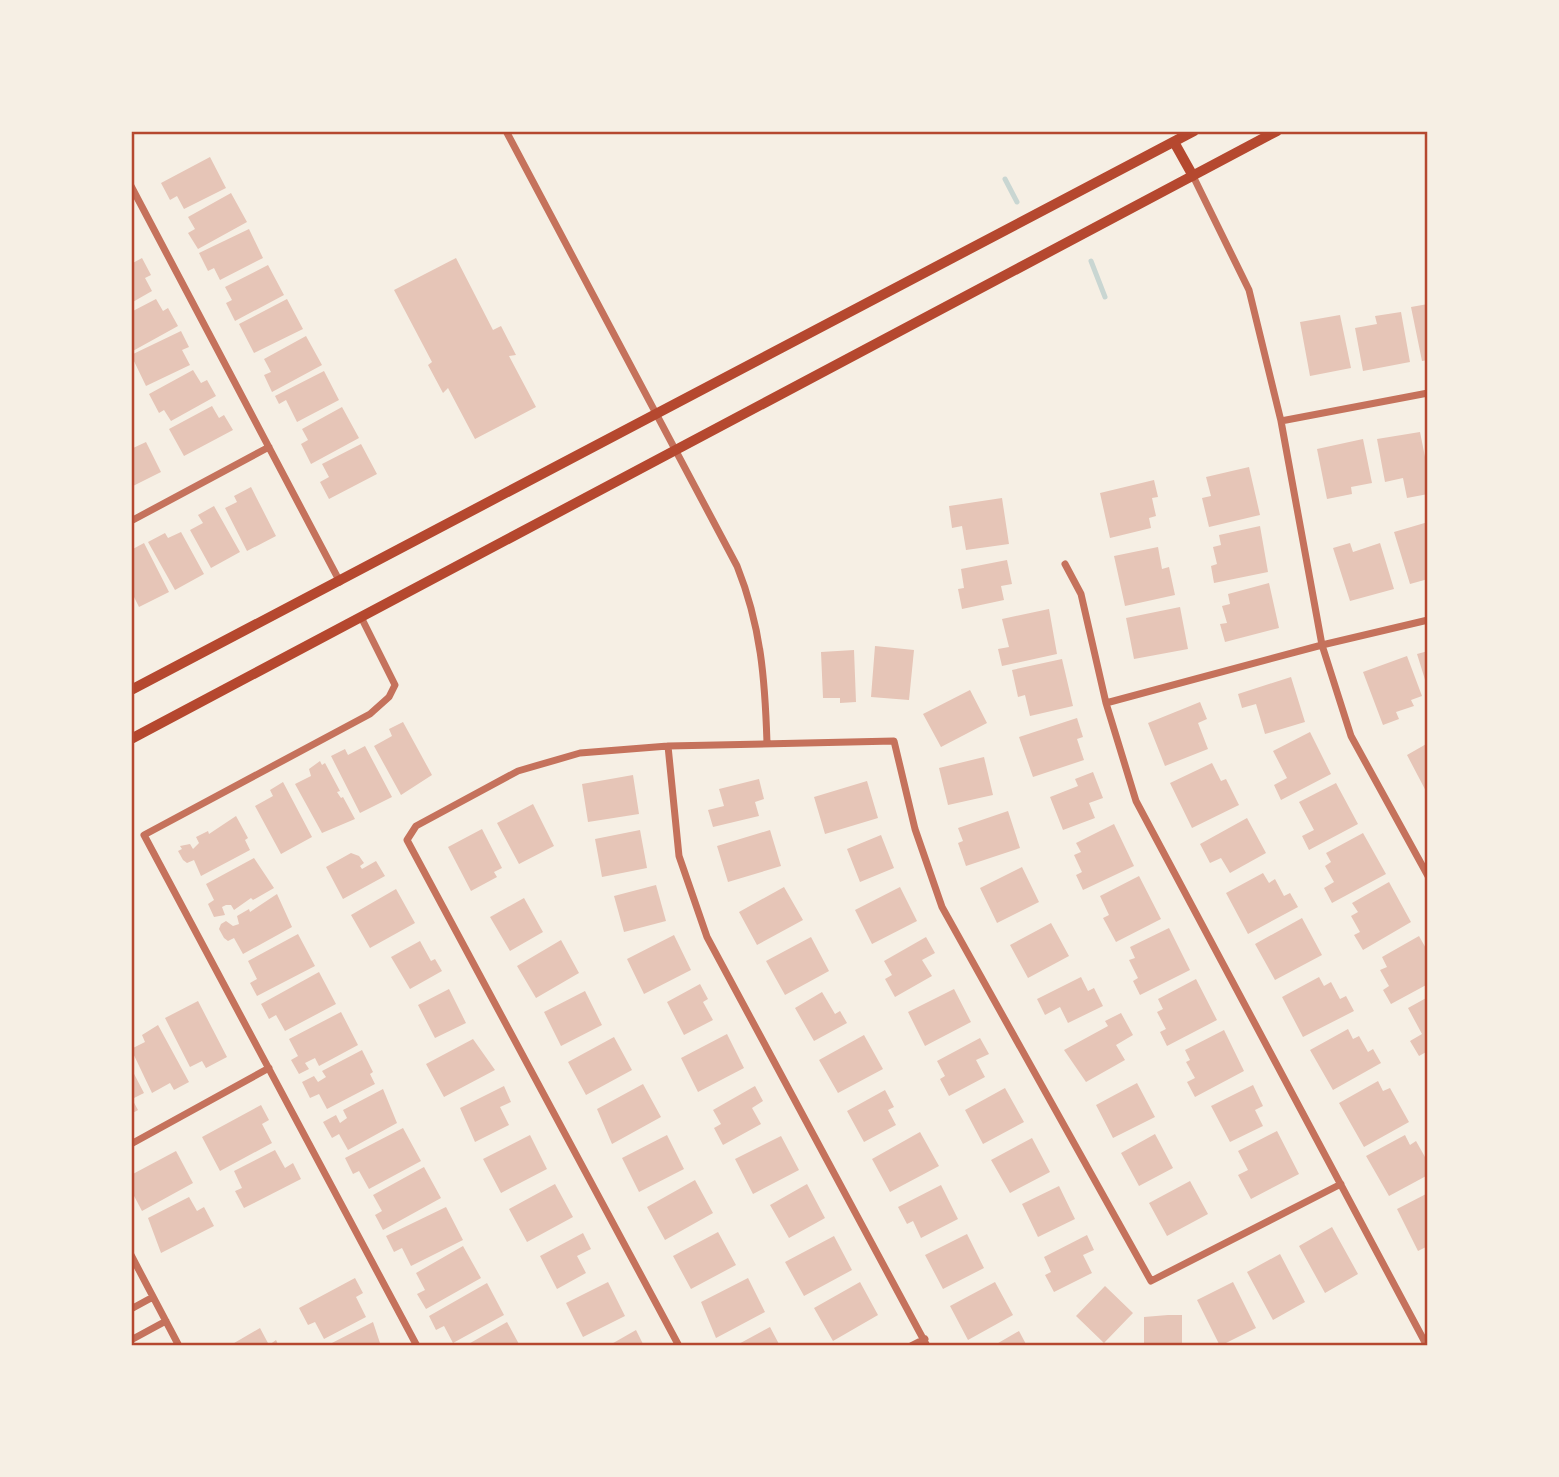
<svg xmlns="http://www.w3.org/2000/svg" width="1559" height="1477" viewBox="0 0 1559 1477" font-family="'IBM Plex Sans',sans-serif">
<rect width="100%" height="100%" fill="#f6efe4"/>
<g fill="none" stroke-linecap="round" stroke-linejoin="round">
<path stroke="#c9d6d2" stroke-width="5" d="M1005,179L1017,202
M1091,261L1105,297"/>
</g>
<path fill="#e6c5b7" d="M210,157L226,188L184,209L177,196L170,200L161,183Z
M231,193L247,222L198,249L188,233L195,229L188,217Z
M249,229L263,258L220,280L214,268L208,271L199,253Z
M142,258L151,275L145,278L152,291L131,303V264Z
M456,258L493,330L501,326L516,355L509,356L536,407L475,439L448,388L443,393L428,365L432,362L394,290Z
M268,265L284,295L235,321L226,303L232,300L225,287Z
M156,299L163,311L168,308L178,326L131,352V312Z
M287,299L303,329L254,353L239,324Z
M1428,304V360L1422,361L1411,307Z
M1401,312L1410,362L1363,371L1355,328L1377,324L1375,316Z
M1340,315L1351,368L1310,376L1300,322Z
M181,331L189,347L182,350L190,365L146,386L131,355Z
M306,336L322,365L272,392L264,375L271,372L264,359Z
M193,370L201,383L207,380L216,396L171,421L164,410L159,413L149,394Z
M324,371L339,400L297,422L286,400L279,404L275,396Z
M212,406L219,418L224,415L233,430L184,456L169,429Z
M342,407L359,438L311,464L301,444L308,440L302,429Z
M1420,432L1428,472V494L1407,498L1403,478L1385,482L1377,439Z
M1363,439L1372,483L1351,487L1352,494L1327,499L1317,449Z
M146,442L161,472L131,487V449Z
M361,444L377,474L329,499L320,482L329,477L322,464Z
M1249,467L1260,515L1209,527L1202,498L1211,496L1206,477Z
M1154,480L1158,497L1152,498L1156,516L1149,518L1151,528L1110,538L1100,493Z
M251,487L276,536L247,551L225,508L237,502L234,496Z
M1002,498L1009,544L966,550L962,526L952,528L949,506Z
M214,506L240,552L211,568L190,530L203,523L198,515Z
M1428,522V579L1410,584L1394,532Z
M1260,526L1268,572L1214,583L1211,566L1217,564L1213,547L1221,545L1219,535Z
M181,532L204,574L175,590L148,542L165,533L168,538Z
M144,543L169,592L139,607L131,591V550Z
M1350,543L1353,552L1380,543L1394,589L1350,601L1333,548Z
M1158,547L1162,569L1169,567L1175,595L1125,606L1114,556Z
M1007,560L1012,584L1001,586L1004,600L962,609L958,589L964,588L961,569Z
M1269,583L1279,628L1225,642L1220,624L1227,623L1222,606L1230,604L1228,594Z
M1180,607L1188,649L1134,659L1126,618Z
M1049,609L1057,654L1002,666L998,649L1009,647L1002,619Z
M875,646L914,650L909,700L871,697Z
M854,650L856,702L840,703V698H823L821,652Z
M1428,651V686H1427L1417,654Z
M1407,656L1422,696L1411,700L1414,706L1396,712L1399,719L1383,725L1363,672Z
M1062,659L1073,706L1030,716L1025,695L1018,697L1012,670Z
M1291,677L1305,722L1265,734L1256,704L1242,708L1238,694Z
M970,690L987,723L941,747L923,714Z
M1200,702L1207,719L1198,723L1208,749L1165,766L1148,723Z
M1077,718L1083,737L1077,739L1084,760L1033,777L1019,737Z
M403,722L432,775L401,795L374,746L392,736L389,729Z
M1310,732L1331,774L1281,800L1274,785L1287,778L1273,751Z
M1428,743V795L1407,755Z
M365,746L392,797L360,813L331,756L345,749L348,755Z
M984,757L993,795L948,805L939,768Z
M320,761L322,765L325,763L340,791L337,792L341,798L343,797L355,819L322,833L295,784L311,776L309,769Z
M1212,763L1221,781L1226,779L1239,805L1192,828L1170,783Z
M1093,772L1103,798L1089,803L1095,818L1063,830L1050,797L1078,786L1075,779Z
M633,775L639,814L588,822L582,784Z
M759,779L764,799L755,802L759,816L713,827L708,810L724,806L719,789Z
M867,781L878,818L825,834L814,797Z
M283,782L312,837L281,854L255,806L273,796L270,790Z
M1336,783L1358,824L1309,850L1302,836L1314,830L1299,802Z
M533,804L554,846L519,864L497,823Z
M1008,811L1020,848L966,866L958,843L963,841L958,828Z
M236,816L248,838L245,840L250,850L201,876L194,860L187,863L183,860L178,851L182,849L180,846L190,844L193,849L199,843L196,837L208,831L209,834Z
M1247,818L1266,853L1230,873L1221,858L1210,863L1200,844Z
M1114,824L1134,866L1083,890L1076,875L1082,872L1074,855L1081,852L1076,843Z
M482,829L502,868L494,872L497,877L471,891L448,847Z
M640,830L647,868L602,877L595,839Z
M770,830L781,866L728,882L717,846Z
M1363,833L1386,874L1332,903L1324,888L1334,882L1325,866L1331,862L1326,853Z
M881,835L894,868L860,882L847,849Z
M351,853L359,856L364,863L360,866L362,869L376,861L385,876L343,899L326,867Z
M254,858L274,888L253,900L251,898L234,910L231,905H226L222,907L225,915L214,917L208,904L214,900L206,884Z
M1022,867L1039,902L997,923L980,888Z
M1263,873L1269,883L1275,879L1284,896L1290,893L1298,907L1248,934L1226,893Z
M1139,876L1161,919L1116,942L1103,918L1109,915L1100,896Z
M1389,882L1411,922L1363,950L1354,935L1360,932L1351,916L1358,912L1352,903Z
M656,885L666,921L624,932L614,896Z
M784,887L803,920L757,945L739,912Z
M900,887L917,921L872,944L855,910Z
M396,889L415,923L370,948L351,915Z
M277,894L292,927L243,954L234,938L228,941L224,938L219,929L221,924L226,921L233,926L239,924L237,916L249,909L250,912Z
M524,898L543,932L510,951L490,917Z
M1302,918L1322,955L1275,980L1255,944Z
M1051,923L1069,956L1028,978L1010,945Z
M1169,928L1190,970L1140,995L1133,981L1138,978L1129,960L1135,958L1130,947Z
M298,934L315,966L257,996L250,983L257,979L248,961Z
M674,935L691,970L644,994L627,959Z
M1419,936L1428,952V984L1391,1004L1383,990L1389,986L1380,970L1387,967L1382,957Z
M811,937L829,971L785,995L766,961Z
M926,937L935,953L922,960L932,976L895,997L885,979L892,975L884,961Z
M561,940L579,973L536,998L517,966Z
M420,941L431,961L435,959L442,971L410,989L391,957Z
M319,972L336,1004L285,1031L276,1015L269,1019L261,1004Z
M1081,977L1088,991L1094,988L1103,1006L1068,1023L1060,1007L1045,1015L1037,999Z
M1319,977L1324,986L1331,982L1340,999L1346,996L1354,1011L1303,1037L1282,997Z
M1196,979L1217,1020L1167,1046L1160,1032L1166,1029L1157,1012L1163,1009L1158,999Z
M700,984L708,999L703,1002L713,1020L684,1035L667,1002Z
M449,989L466,1023L435,1038L418,1005Z
M954,989L971,1022L925,1046L908,1012Z
M585,991L602,1025L561,1046L544,1012Z
M822,992L835,1014L840,1011L847,1023L814,1041L795,1008Z
M1428,997V1051L1419,1056L1410,1041L1422,1034L1408,1008Z
M198,1001L227,1057L206,1068L202,1061L190,1067L165,1018Z
M341,1012L358,1045L319,1066L315,1058L305,1063L309,1069L299,1074L291,1060L298,1056L289,1039Z
M1121,1013L1133,1035L1116,1045L1125,1060L1086,1082L1064,1050L1108,1026L1105,1021Z
M158,1025L189,1082L174,1090L170,1083L152,1093L131,1049L145,1042L142,1035Z
M1348,1029L1353,1039L1359,1036L1368,1052L1373,1049L1381,1063L1333,1090L1310,1050Z
M1224,1030L1244,1071L1195,1097L1187,1082L1195,1078L1186,1062L1190,1060L1185,1050Z
M727,1034L744,1068L698,1092L681,1058Z
M864,1035L883,1069L838,1093L819,1060Z
M614,1037L632,1070L586,1095L568,1062Z
M980,1038L989,1054L976,1060L985,1077L949,1096L940,1079L945,1076L937,1061Z
M473,1039L495,1070L444,1097L426,1064Z
M362,1050L373,1072L370,1074L375,1084L327,1109L319,1094L310,1098L302,1082L314,1076L318,1082L326,1077L322,1071Z
M131,1068L144,1093L132,1099L138,1110L131,1114Z
M1378,1081L1383,1091L1390,1088L1409,1122L1364,1147L1339,1103Z
M1137,1083L1155,1117L1113,1138L1096,1105Z
M643,1084L661,1117L612,1144L597,1109Z
M1253,1085L1263,1106L1255,1110L1263,1126L1230,1142L1211,1106Z
M504,1086L511,1102L500,1107L509,1125L475,1142L460,1108Z
M755,1086L763,1101L752,1108L761,1124L723,1145L714,1128L721,1124L713,1110Z
M1005,1088L1024,1122L983,1144L965,1110Z
M383,1089L397,1123L348,1150L339,1134L332,1138L323,1122L336,1115L340,1123L347,1118L343,1110Z
M885,1090L894,1107L888,1110L896,1125L864,1142L847,1111Z
M261,1105L269,1120L262,1124L272,1143L220,1171L202,1137Z
M403,1128L421,1161L369,1189L359,1171L353,1174L345,1158Z
M1277,1131L1299,1174L1251,1199L1238,1175L1248,1170L1238,1151Z
M920,1132L939,1166L890,1192L872,1159Z
M1155,1134L1173,1168L1139,1186L1121,1153Z
M530,1135L547,1169L501,1193L483,1159Z
M667,1135L684,1169L639,1192L622,1158Z
M1405,1135L1410,1145L1416,1141L1425,1157L1428,1156V1175L1389,1196L1366,1156Z
M781,1136L799,1170L753,1194L735,1159Z
M1032,1138L1050,1172L1010,1193L991,1160Z
M275,1150L285,1168L293,1163L301,1179L244,1208L235,1191L242,1188L234,1171Z
M176,1151L193,1183L142,1211L133,1194L131,1196V1175Z
M424,1167L441,1198L383,1230L375,1215L382,1211L373,1195Z
M695,1180L713,1213L665,1240L647,1207Z
M1190,1181L1208,1214L1167,1236L1149,1203Z
M555,1184L573,1217L527,1242L509,1209Z
M807,1184L825,1218L789,1238L770,1205Z
M941,1185L958,1219L921,1238L913,1221L907,1224L898,1207Z
M1059,1186L1075,1219L1038,1237L1022,1204Z
M1428,1193V1246L1418,1251L1397,1209Z
M189,1197L197,1211L204,1207L214,1226L161,1253L148,1218Z
M446,1207L463,1240L411,1266L402,1248L394,1252L386,1236Z
M1332,1227L1358,1274L1325,1293L1299,1246Z
M718,1232L736,1265L691,1289L673,1256Z
M583,1233L591,1249L577,1256L586,1273L557,1289L540,1256Z
M967,1234L984,1268L943,1289L925,1255Z
M1087,1235L1094,1250L1083,1255L1092,1273L1054,1292L1045,1275L1051,1272L1044,1257Z
M834,1236L852,1270L804,1296L785,1262Z
M463,1246L481,1278L426,1309L417,1294L425,1290L416,1273Z
M1280,1254L1305,1302L1273,1320L1247,1272Z
M355,1278L363,1293L356,1297L366,1317L324,1339L315,1322L308,1325L299,1308Z
M748,1278L765,1312L716,1338L701,1302Z
M608,1282L625,1316L583,1337L566,1303Z
M860,1282L878,1315L833,1341L814,1308Z
M995,1282L1013,1315L968,1340L950,1306Z
M1233,1282L1256,1328L1220,1346L1197,1300Z
M487,1283L504,1315L453,1343L444,1326L436,1330L429,1316Z
M1105,1286L1133,1313L1104,1343L1076,1316Z
M1168,1315H1182V1346H1144V1317Z
M373,1322L381,1346H326Z
M507,1322L520,1346H465Z
M770,1327L780,1346H735Z
M260,1328L269,1345L276,1340L279,1346H229Z
M636,1330L644,1346H608Z
M1019,1331L1027,1346H993Z"/>
<g fill="none" stroke-linecap="round" stroke-linejoin="round">
<path stroke="#c5725c" stroke-width="7" d="M506,131L737,566C761,626 765,679 767,743
M1193,176L1249,290L1281,421L1322,645L1351,736L1428,876
M131,186L340,582
M1281,421L1428,393
M131,521L269,447
M1065,564L1081,594L1106,703L1136,801L1427,1346
M361,617L395,685L389,697L370,714L144,835L417,1346
M1106,703L1322,645L1428,620
M668,746L679,856L707,937L927,1346
M131,1144L269,1068
M131,1255L179,1346
M131,1309L153,1297
M131,1340L166,1321
M679,1346L407,840L416,826L518,771L580,753L668,746L894,741L915,829L942,907L1151,1281L1341,1184
M911,1346L925,1339"/>
<path stroke="#b5482f" stroke-width="10" d="M1174,142L1193,176
M131,690L1194,131
M131,739L1277,131"/>
</g>
<rect width="1559" height="1477" fill="none" stroke="#f6efe4" stroke-width="266"/>
<rect x="133" y="133" width="1293" height="1211" fill="none" stroke="#b5482f" stroke-width="2.5"/>
</svg>
